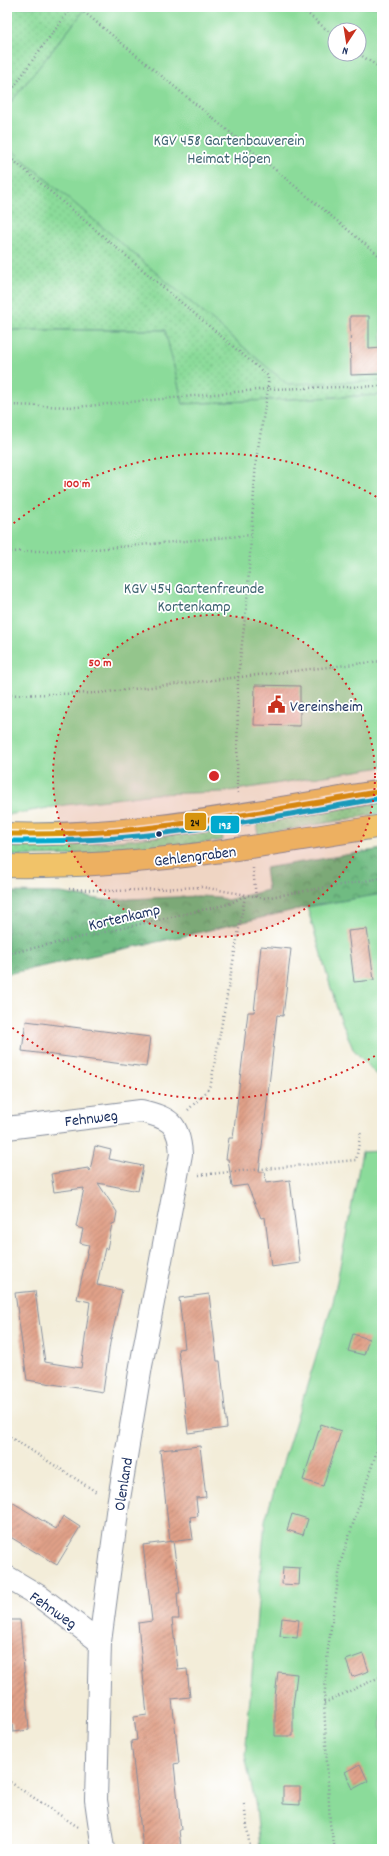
<svg xmlns="http://www.w3.org/2000/svg" width="389" height="1856" viewBox="0 0 389 1856" font-family="Dekko,sans-serif">
<defs>
<pattern id="grass-dots" width="8" height="8" patternUnits="userSpaceOnUse"><rect width="8" height="8" fill="#8bdb9a"/><path d="M2 2h.1M6 6h.1" fill="none" stroke="#77bc87" stroke-width="1.8" stroke-linecap="round"/></pattern>
<pattern id="forest-crowns" width="20" height="18" patternUnits="userSpaceOnUse"><rect width="20" height="18" fill="#70bb82"/><path d="M2 6a3 3 0 1 1 6 0M12 15a3 3 0 1 1 6 0" fill="none" stroke="#5b986e"/></pattern>
<pattern id="building-hatch" width="6" height="6" patternUnits="userSpaceOnUse"><rect width="6" height="6" fill="#e0a088"/><path d="M-1 1l2-2M0 6l6-6M5 7l2-2" fill="none" stroke="#b58372"/></pattern>
</defs>
<rect width="100%" height="100%" fill="#fff"/>
<filter id="ink" filterUnits="userSpaceOnUse"><feTurbulence type="fractalNoise" baseFrequency=".025" numOctaves="2"/><feDisplacementMap in="SourceGraphic" scale="8" xChannelSelector="R" yChannelSelector="G"/><feConvolveMatrix kernelMatrix="1 2 1 2 8 2 1 2 1" color-interpolation-filters="sRGB"/></filter>
<filter id="wash" filterUnits="userSpaceOnUse"><feTurbulence type="fractalNoise" baseFrequency=".012" numOctaves="4" result="noise"/><feDisplacementMap in="SourceGraphic" scale="16" xChannelSelector="R" yChannelSelector="G"/><feGaussianBlur stdDeviation="0.9" result="paint"/><feColorMatrix in="noise" values="0 0 0 0 0 0 0 0 0 0 0 0 0 0 0 0 0 1.4 0 .05"/><feComposite in="paint" operator="in"/></filter>
<g filter="url(#wash)">
<rect width="100%" height="100%" fill="#f3edd9"/>
<path fill="url(#grass-dots)" stroke="#53857c" d="M7,7H87L7,107Z
M7,146L287,383L382,381V395L183,404L164,330H7Z
M382,802V813L258,835L256,823Z
M221,828L223,840L171,848L96,855L7,856V846C79,846 150,839 221,828Z"/>
<path fill="url(#forest-crowns)" stroke="#467570" d="M382,849V894L307,907L180,937L7,974V892L61,893L104,900L198,896L218,897L227,900L268,890L265,868Z"/>
<path fill="#8bdb9a" stroke="#53857c" fill-rule="evenodd" d="M87,7H382V381L287,384L7,146V107ZM335,30H359V54H335Z
M7,330H165L183,404L382,395V767L223,792L155,794L65,805L7,815Z
M382,894V1080L353,1049L338,1012L307,907Z
M382,1151V1849H260L256,1807L245,1756L265,1520L333,1302L362,1152Z"/>
<g id="blocks">
<path fill="url(#building-hatch)" d="M350,316H369V349L382,348V374L351,375Z
M255,685L300,686V726L254,725Z
M367,929L374,980L354,982L348,931Z
M261,946L291,949L283,1016L277,1015L259,1172H265L266,1183L290,1180L300,1263L271,1267L265,1217L261,1218L247,1185L232,1187L228,1159H226L229,1138H233L248,1012H254Z
M26,1021L150,1037L146,1067L22,1051Z
M95,1146L111,1150L109,1159L143,1166L138,1191L98,1183L117,1212L115,1223L112,1224L107,1249L105,1248L97,1285L122,1290L110,1343L103,1392L27,1380L15,1293L35,1291L45,1362L81,1368L90,1302L77,1299L89,1245L80,1243L83,1229L76,1227L84,1188L54,1192L51,1174L88,1168L90,1171Z
M209,1294L217,1361H220L227,1428L188,1433L178,1349L185,1348L179,1298Z
M353,1334L369,1339L364,1355L348,1351Z
M321,1424L341,1431L323,1486L303,1480Z
M200,1446L206,1497L196,1498L198,1516L190,1517L193,1539L170,1542L160,1450Z
M7,1499L56,1529L63,1516L80,1527L57,1565L7,1535Z
M292,1514L308,1519L303,1535L287,1530Z
M173,1541L180,1593H177L179,1619H172L178,1670L187,1669L190,1697L172,1699L179,1763L174,1764L181,1830H179L181,1847L174,1849H143L131,1741L137,1740L134,1717L147,1715L138,1623L152,1621L143,1545Z
M283,1567L300,1568L299,1585L282,1584Z
M282,1618L299,1620L297,1638L280,1636Z
M7,1620H20L29,1730L13,1732L12,1722H7Z
M363,1654L369,1671L352,1677L346,1660Z
M278,1672L297,1674L293,1706V1736H275V1696Z
M360,1764L368,1781L353,1789L345,1772Z
M283,1787H300V1805L283,1804Z"/>
</g>
</g>
<g filter="url(#ink)">
<use href="#blocks" fill-opacity="0" stroke="#878e9c" stroke-width="1"/>
<g fill="none" stroke-linecap="round" stroke-linejoin="round">
<defs>
<path id="street" d="M7,1128L141,1111C170,1118 179,1123 181,1154L141,1366L118,1505L100,1642L96,1800L103,1849
M7,1577L39,1596L100,1642"/>
<path id="primary" d="M7,834C133,838 258,811 382,791
M7,866C136,868 256,847 382,826"/>
</defs>
<use href="#street" stroke="#878e9c" stroke-width="24"/>
<use href="#primary" stroke="#878e9c" stroke-width="24"/>
<path stroke="#878e9c" stroke-width="2.5" stroke-dasharray="1 3" stroke-linecap="butt" d="M78,7L382,258
M300,7L335,37
M359,54L382,69
M7,97L34,58L72,7
M7,155L268,376V389L76,407L7,405
M7,552L95,549L251,535
M7,695L98,693L382,661
M238,793L237,787L238,677L247,601L256,460L268,389L382,386
M253,868L256,898
M69,889L114,891L202,887L264,898L382,878
M7,954L229,904L244,896
M188,1110L207,1091L211,1083L245,896
M199,1175L356,1160L361,1131
M7,1435L98,1493
M324,1703L382,1676
M7,1780L78,1827
M244,1804L250,1849
M335,1849L330,1824L324,1703L328,1648L341,1561L382,1435"/>
<use href="#street" stroke="#fff" stroke-width="22"/>
<use href="#primary" stroke="#f1c369" stroke-width="22"/>
<defs>
<path id="bus-1" d="M7,834C38,834 69,834 101,832C195,825 289,807 382,791"/>
<path id="bus-2" d="M7,841C38,841 69,841 101,839C195,833 289,814 382,798"/>
</defs>
<use href="#bus-1" stroke="#fff" stroke-width="8"/>
<use href="#bus-2" stroke="#fff" stroke-width="8"/>
<use href="#bus-1" stroke="#d6940e" stroke-width="5"/>
<use href="#bus-2" stroke="#00a9ce" stroke-width="5"/>
</g>
</g>
<circle cx="214" cy="776" r="161" fill="#d62828" fill-opacity=".12"/>
<g fill="none" stroke="#d62828" stroke-width="2" stroke-dasharray="2 4">
<circle cx="214" cy="776" r="161"/>
<path d="M380 1053A323 323 0 0 1 9 1025M9 527A323 323 0 0 1 380 499"/>
</g>
<defs>
<symbol id="civic-bare" viewBox="-9 -9 18 18"><path d="M-.6-6.5H3V-4.5H.6V-3L4-1V1h2V6H-6V1h2V-1L-.6-3ZM-1.2 2.5V6h2.4V2.5Z" fill="#c8321e" stroke="#fff" stroke-width="2.5" paint-order="stroke"/></symbol>
</defs>
<g fill-rule="evenodd">
<use href="#civic-bare" x="264" y="692" width="25" height="25"/>
</g>
<circle fill="#1b2f5e" stroke="#fff" stroke-width="1.5" cx="159" cy="834" r="3.5"/>
<g text-anchor="middle" stroke-width="3.5" stroke-linejoin="round" paint-order="stroke">
<g font-size="16" fill="#3d6370" stroke="#fff">
<text x="229" y="145">KGV 458 Gartenbauverein<tspan x="229" dy="18">Heimat Höpen</tspan></text>
<text x="194" y="593">KGV 454 Gartenfreunde<tspan x="194" dy="18">Kortenkamp</tspan></text>
</g>
<g font-size="16" fill="#1b2f5e" stroke="#fff" text-anchor="start">
<text x="290" y="711">Vereinsheim</text>
</g>
<g font-size="16" fill="#1b2f5e" stroke="#fff">
<text transform="translate(195 855) rotate(-7)" y="6">Gehlengraben</text>
<text transform="translate(124 916) rotate(-13)" y="6">Kortenkamp</text>
<text transform="translate(91 1117) rotate(-7)" y="6">Fehnweg</text>
<text transform="translate(122 1484) rotate(-81)" y="6">Olenland</text>
<text transform="translate(54 1609) rotate(35)" y="6">Fehnweg</text>
</g>
</g>
<circle cx="214" cy="776" r="6" fill="#d62828" stroke="#fff" stroke-width="2"/>
<g font-size="12" text-anchor="middle" font-weight="bold" fill="#d62828" stroke="#fff" stroke-width="3.5" stroke-linejoin="round" paint-order="stroke">
<text x="77" y="487">100 m</text>
<text x="100" y="666">50 m</text>
</g>
<g stroke="#fff" stroke-width="1.5">
<rect x="184" y="812" width="23" height="19" rx="4" fill="#d6940e"/>
<rect x="210" y="815" width="30" height="19" rx="4" fill="#00a9ce"/>
</g>
<g font-size="11" text-anchor="middle" font-weight="bold" fill="#fff">
<text x="225" y="829">193</text>
</g>
<g font-size="11" text-anchor="middle" font-weight="bold" fill="#111">
<text x="195" y="826">24</text>
</g>
<rect width="389" height="1856" fill="none" stroke="#fff" stroke-width="24"/>
<g transform="translate(347 42) rotate(192)"><circle r="19" fill="#ffffff" stroke="#a4acbf"/>
<path d="M0-3L7 15L0 10L-7 15Z" fill="#c8321e"/>
<text y="-6" font-size="11" font-weight="bold" text-anchor="middle" fill="#1b2f5e">N</text>
</g>
</svg>
